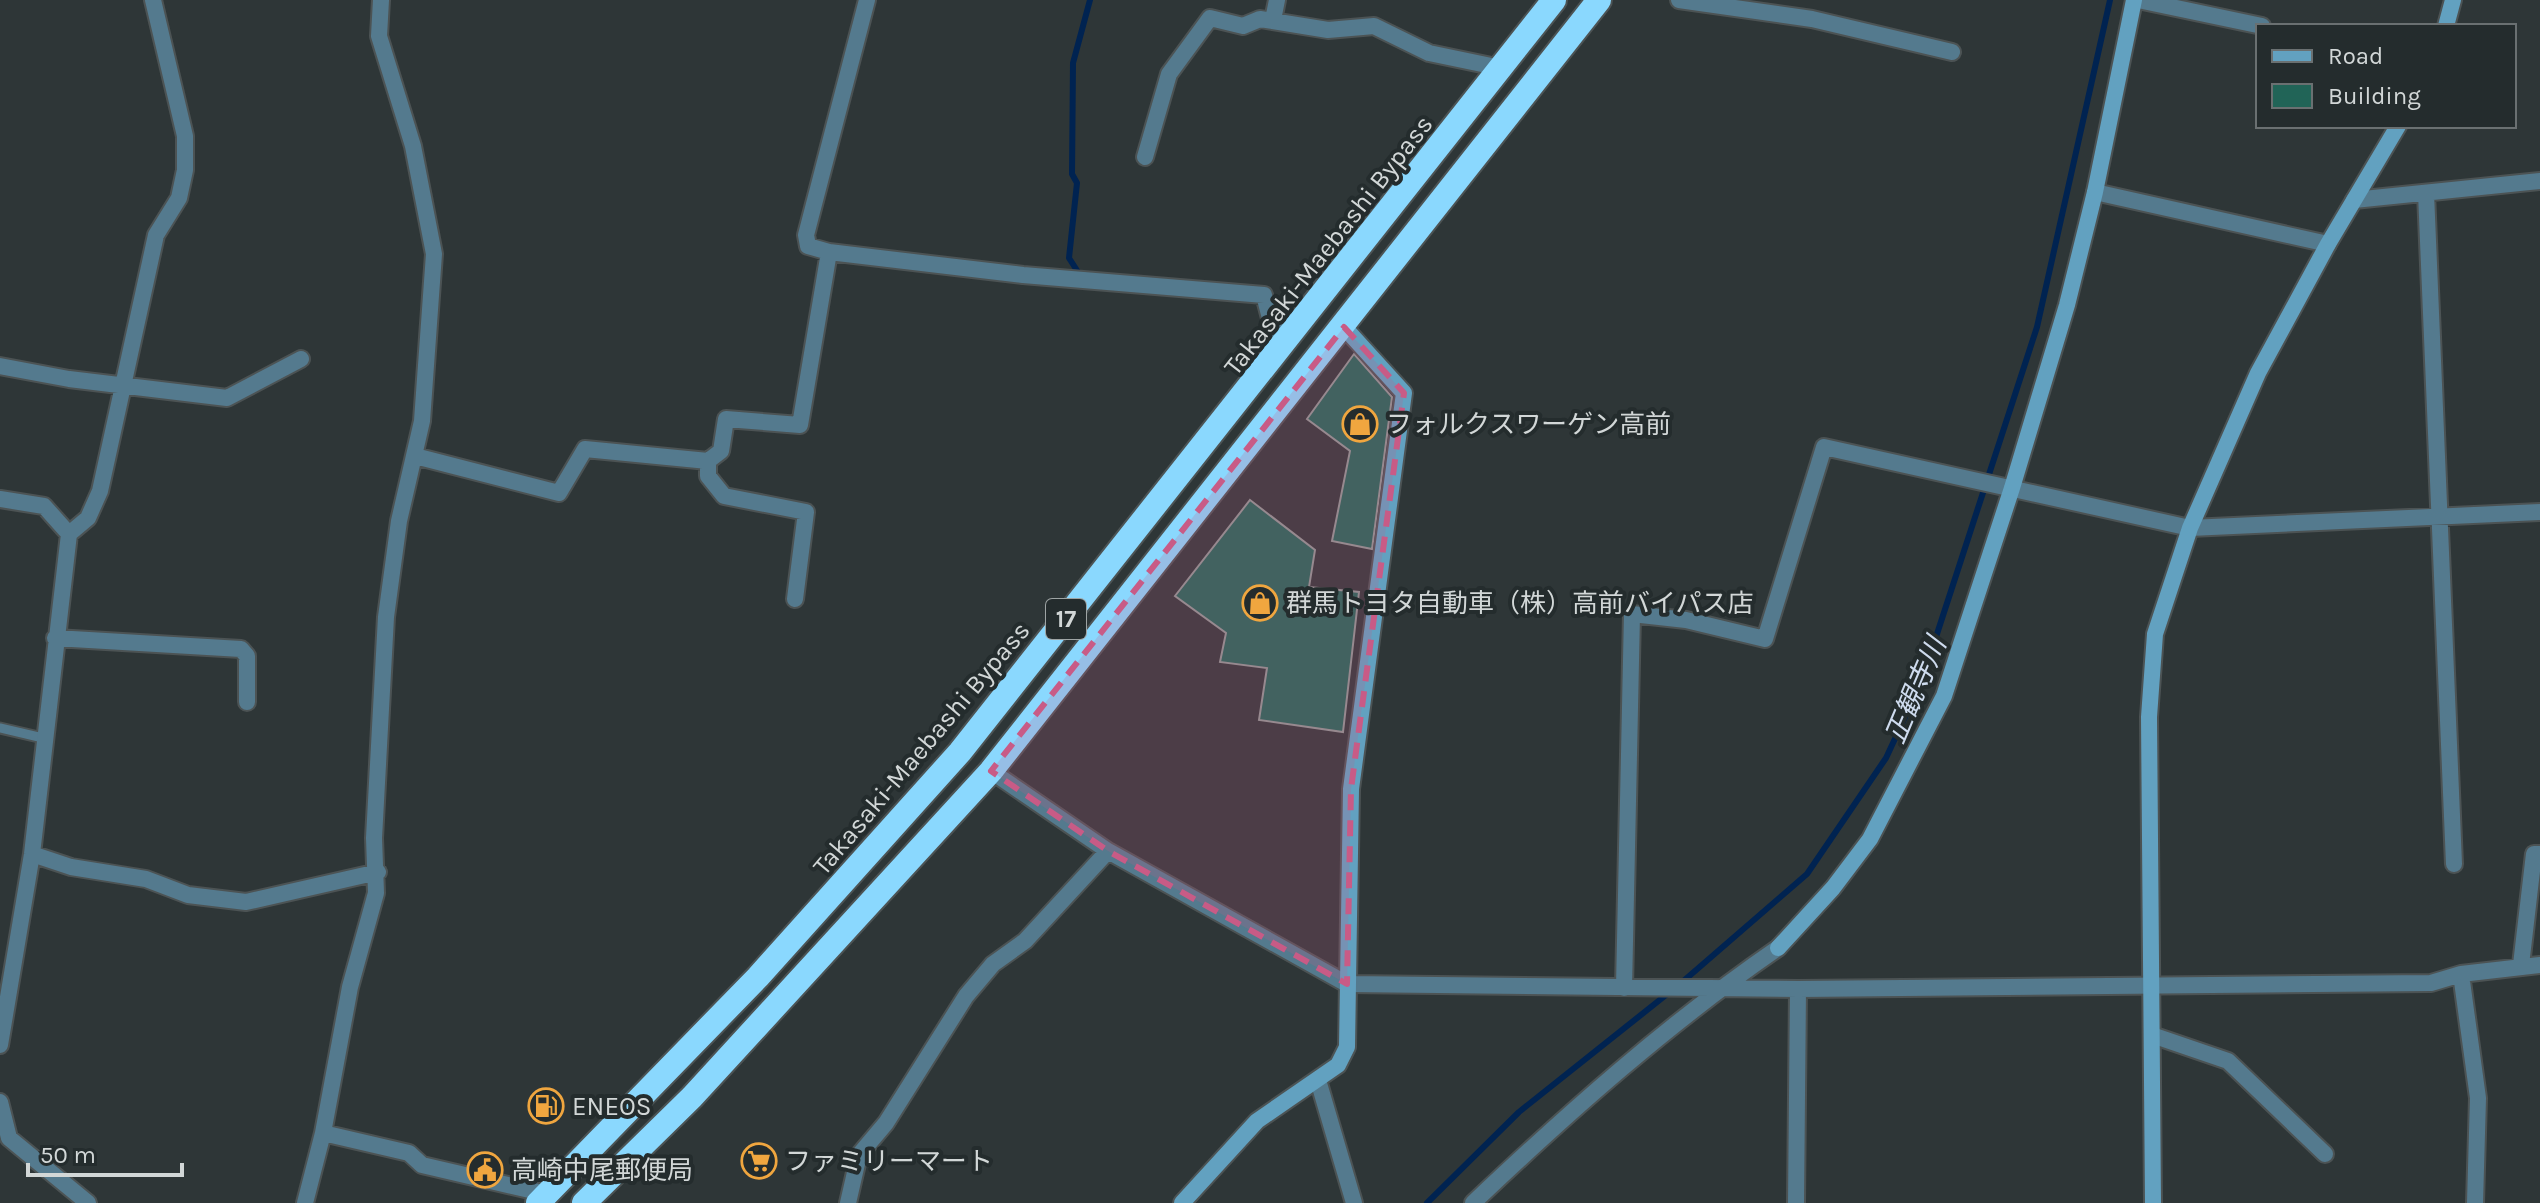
<svg xmlns="http://www.w3.org/2000/svg" width="2540" height="1203" viewBox="0 0 2540 1203" font-family="Karla,'Noto Sans JP',sans-serif">
<rect width="100%" height="100%" fill="#2e3637"/>
<g fill="none" stroke-linecap="round" stroke-linejoin="round">
<path stroke="#002351" stroke-width="6" d="M1078,272L1069,258L1077,183L1072,174L1073,63L1090,0
M1680,984L1807,874L1886,758L1921,683L2037,327L2110,0
M1427,1203L1519,1112L1671,991"/>
</g>
<path fill="#216457" stroke="#8b9592" stroke-width="2" d="M1354,354L1392,397L1372,549L1332,541L1350,451L1307,419Z
M1250,500L1315,550L1309,587L1359,592L1343,732L1259,720L1267,668L1220,662L1226,633L1175,596Z"/>
<g fill="none" stroke-linecap="round" stroke-linejoin="round">
<defs>
<path id="lane" d="M0,728L43,738"/>
<path id="street" d="M867,0L806,235L808,246L829,252L1023,275L1264,295L1272,326L1289,340
M1679,0L1812,19L1952,52
M2138,0L2262,26
M1273,20L1277,0
M1145,157L1169,74L1210,18L1243,26L1260,19L1328,30L1374,26L1429,53L1501,68
M2095,192L2328,244
M2426,193L2454,864
M2354,200L2540,181
M0,366L69,379L227,398L301,359
M415,456L559,493L585,449L708,461L721,451L726,419L800,425L829,252
M708,461V476L724,496L806,512L795,599
M0,499L44,506L69,534
M55,638L241,649L247,656V702
M991,771L1108,851L1347,984L1798,989L2431,983L2461,974L2540,965
M32,854L71,867L146,879L188,895L246,902L378,872
M2521,965L2534,854H2540
M2461,974L2478,1098L2475,1203
M1624,988L1632,614L1686,620L1765,639L1824,447L2190,528L2540,512
M2152,1035L2228,1061L2325,1154
M0,1045L32,854L69,534L88,518L100,491L156,235L179,198L185,170V136L153,0
M1318,1080L1354,1203
M0,1102L9,1138L88,1203
M323,1133L409,1153L422,1165L547,1194
M305,1203L323,1133L350,987L376,893L374,838L386,617L399,521L422,421L434,254L413,146L379,36L381,0
M848,1203L859,1155L886,1123L966,996L993,964L1025,941L1108,851
M1473,1203C1569,1112 1669,1023 1778,948
M1796,1203L1798,989"/>
<path id="secondary" d="M2446,26L2453,0
M1778,948L1833,888L1870,839L1944,696L2012,488L2067,305L2095,192L2134,0
M1182,1203L1257,1121L1338,1065L1347,1047L1351,789L1404,393L1344,327
M2153,1203L2149,717L2155,634L2190,528L2258,373L2328,244L2398,126"/>
<path id="highway" d="M538,1203L758,977L960,752L1554,0
M584,1203L692,1097L991,771L1599,0"/>
</defs>
<use href="#lane" stroke="#4c5354" stroke-width="13"/>
<use href="#street" stroke="#4c5354" stroke-width="20"/>
<use href="#secondary" stroke="#4c5354" stroke-width="20"/>
<use href="#highway" stroke="#4c5354" stroke-width="28"/>
<use href="#lane" stroke="#547a8e" stroke-width="9"/>
<use href="#street" stroke="#547a8e" stroke-width="16"/>
<use href="#secondary" stroke="#62a1c0" stroke-width="16"/>
<use href="#highway" stroke="#8ad8fe" stroke-width="24"/>
</g>
<path fill="#c85b86" fill-opacity="0.2" stroke="#c85b86" stroke-width="6" stroke-dasharray="16 10" stroke-linejoin="round" d="M1344,327L1404,393L1351,789L1347,984L1108,851L991,771Z"/>
<defs>
<symbol id="shop-ring" viewBox="-11 -11 22 22"><circle r="9.5" fill="#242c2d" stroke="#f0a63f" stroke-width="1.5"/><path d="M-5-2.5h2.3a2.7 3.5 0 0 1 5.4 0H5L5.5 6h-11ZM-1.5-2.5h3a1.5 2.3 0 0 0-3 0Z" fill="#f0a63f"/></symbol>
<symbol id="fuel-ring" viewBox="-11 -11 22 22"><circle r="9.5" fill="#242c2d" stroke="#f0a63f" stroke-width="1.5"/><path d="M-5.5-6h7V0h2V4h1.3V-2.5L3-4.5l.8-.8L6-3V5H2.5V1h-1V6h-7ZM-4.2-4.7v3.2H.2V-4.7Z" fill="#f0a63f"/></symbol>
<symbol id="supermarket-ring" viewBox="-11 -11 22 22"><circle r="9.5" fill="#242c2d" stroke="#f0a63f" stroke-width="1.5"/><path d="M-6-5.5h2.5l.6 2H6L4.5 2H-2.5L-4.4-4H-6ZM-1.5 3.2a1.3 1.3 0 1 0 .1 0ZM3 3.2a1.3 1.3 0 1 0 .1 0Z" fill="#f0a63f"/></symbol>
<symbol id="civic-ring" viewBox="-11 -11 22 22"><circle r="9.5" fill="#242c2d" stroke="#f0a63f" stroke-width="1.5"/><path d="M-.6-6.5H3V-4.5H.6V-3L4-1V1h2V6H-6V1h2V-1L-.6-3ZM-1.2 2.5V6h2.4V2.5Z" fill="#f0a63f"/></symbol>
</defs>
<g fill-rule="evenodd">
<use href="#shop-ring" x="1340" y="404" width="40" height="40"/>
<use href="#shop-ring" x="1240" y="583" width="40" height="40"/>
<use href="#fuel-ring" x="526" y="1086" width="40" height="40"/>
<use href="#supermarket-ring" x="739" y="1141" width="40" height="40"/>
<use href="#civic-ring" x="465" y="1150" width="40" height="40"/>
</g>
<g text-anchor="middle" stroke-width="8" stroke-linejoin="round" paint-order="stroke">
<rect fill="#242c2d" stroke="#9ea4a4" stroke-width="2" x="1046" y="599" width="40" height="40" rx="6"/>
<g font-size="24" font-weight="bold" fill="#d2d7d7">
<text x="1066" y="627">17</text>
</g>
<g font-size="26" fill="#d2d7d7" stroke="#242c2d">
<text transform="translate(1328 245) rotate(-52)" y="9">Takasaki-Maebashi Bypass</text>
<text transform="translate(921 748) rotate(-50)" y="9">Takasaki-Maebashi Bypass</text>
</g>
<g font-size="26" fill="#d2d7d7" stroke="#242c2d" text-anchor="start">
<text x="1386" y="433">フォルクスワーゲン高前</text>
<text x="1286" y="612">群馬トヨタ自動車（株）高前バイパス店</text>
<text x="572" y="1115">ENEOS</text>
<text x="785" y="1170">ファミリーマート</text>
<text x="511" y="1179">高崎中尾郵便局</text>
</g>
<g font-size="28" font-style="italic" fill="#cedbee" stroke="#242c2d">
<text transform="translate(1915 690) rotate(-67)" y="10">正観寺川</text>
</g>
</g>
<rect x="2256" y="24" width="260" height="104" fill="#242c2d" stroke="#6a7071" stroke-width="2"/>
<rect x="2272" y="50" width="40" height="12" fill="#62a1c0" stroke="#6a7071" stroke-width="2"/>
<text x="2328" y="64" font-size="24" fill="#d2d7d7">Road</text>
<rect x="2272" y="84" width="40" height="24" fill="#216457" stroke="#6a7071" stroke-width="2"/>
<text x="2328" y="104" font-size="24" fill="#d2d7d7">Building</text>
<path d="M28 1163v12h154v-12" fill="none" stroke="#d2d7d7" stroke-width="4"/>
<text x="40" y="1163" font-size="24" fill="#d2d7d7" stroke="#242c2d" stroke-width="6" paint-order="stroke">50 m</text>
</svg>
